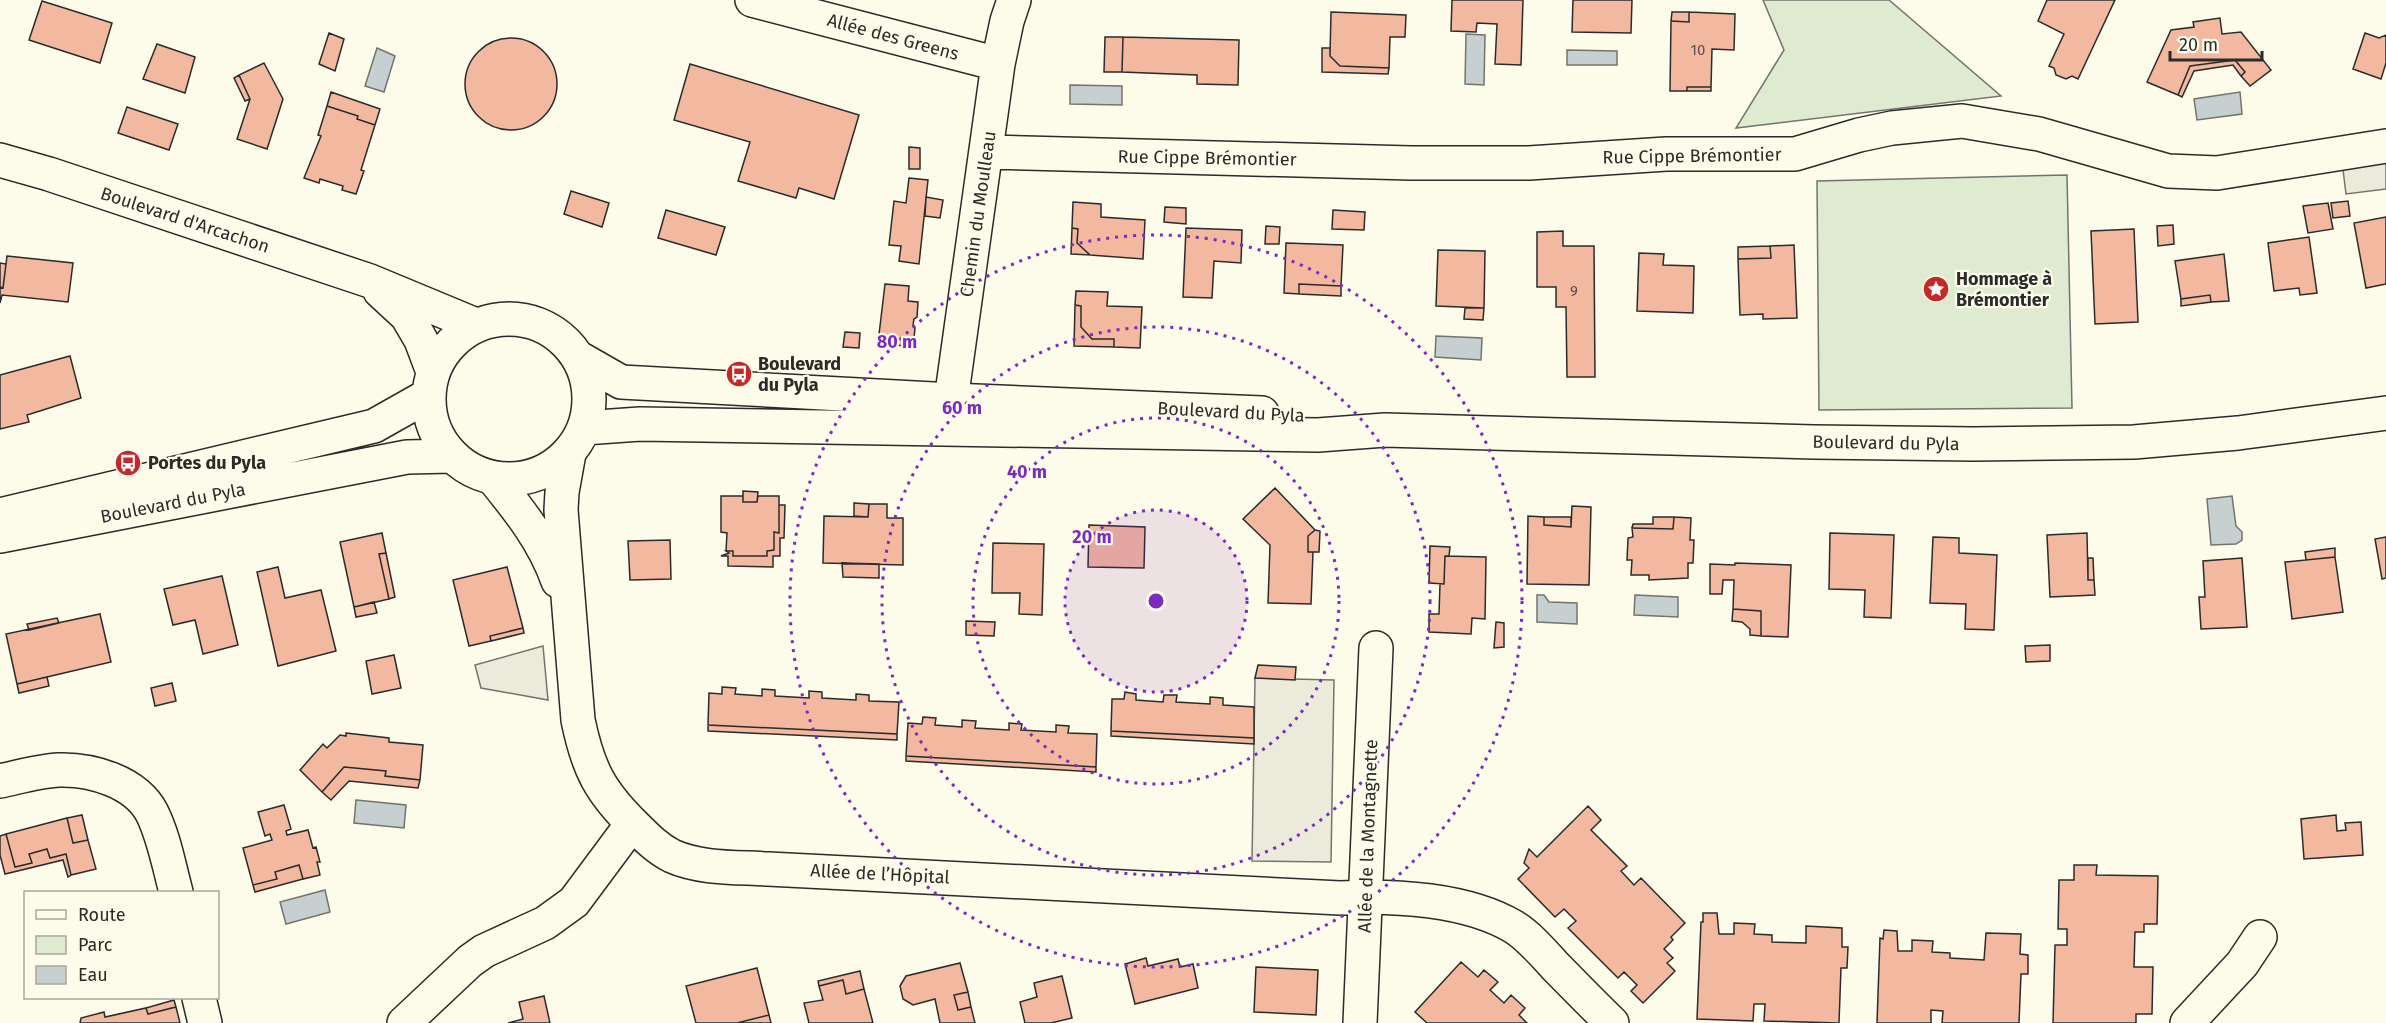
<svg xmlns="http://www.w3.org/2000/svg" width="2386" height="1023" viewBox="0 0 2386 1023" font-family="'Fira Sans',sans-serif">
<rect width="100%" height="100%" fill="#fdfbea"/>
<path fill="#deebd1" stroke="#74746e" stroke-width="1.5" d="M1763,0H1889L2001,96L1736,128L1784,50Z
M2067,175L2072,408L1819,410L1817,181Z"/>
<path fill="#eceadb" stroke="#74746e" stroke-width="1.5" d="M2386,146V189L2346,194L2341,153Z
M543,646L548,700L481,688L475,665Z
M1255,678L1334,680L1331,862L1252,861Z"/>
<path fill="#c7d0d0" stroke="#74746e" stroke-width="1.5" d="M1466,34L1485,35L1484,85L1465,84Z
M377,48L395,56L384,92L365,86Z
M1567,50L1617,51V65H1567Z
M1070,85L1122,86V105L1070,104Z
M2240,92L2242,114L2197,120L2194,99Z
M1436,336L1482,338L1481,360L1435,357Z
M2232,496L2236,526L2242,532V540L2236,544L2211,545L2207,499Z
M1537,595H1544L1549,602L1577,603V624L1537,622Z
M1635,595L1678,597V617L1634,615Z
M356,800L406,805L404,828L354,823Z
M325,890L330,912L286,924L280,902Z"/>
<path fill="#f2b8a0" stroke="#2b2b2b" stroke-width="1.5" d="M1452,0H1523L1521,65L1495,64L1497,24L1477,23L1476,32L1451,31Z
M1573,0H1632L1631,33L1572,32Z
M2047,0H2115L2078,79L2072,76L2066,79L2056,75L2054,68L2049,66L2064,34L2038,21Z
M42,1L112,23L100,63L29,40Z
M1331,12L1406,15L1405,37H1390L1389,68L1340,66L1330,56Z
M1672,12H1689V22L1671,21Z
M1689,12L1735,14L1734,50L1712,49L1711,87H1687V91H1670L1671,21L1689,22Z
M2220,18L2222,34L2241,32L2271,70L2250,86L2241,76L2245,72L2235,60L2190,66L2178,95L2147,82L2171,30L2194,27L2193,22Z
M329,33L344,39L335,71L319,64Z
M2365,33L2379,38L2386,35V63L2381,79L2353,69Z
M1105,37H1123L1122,72H1104Z
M1123,37L1239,40L1238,85L1197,84V75L1122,72Z
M465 84a46 46 0 1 1 92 0a46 46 0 1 1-92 0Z
M157,44L195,57L185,93L143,79Z
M1322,48H1330V56L1340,66L1389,68L1388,74L1322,72Z
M2235,60L2245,72L2241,76L2233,65L2194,71L2182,97L2178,95L2190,66Z
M264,63L283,99L267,149L237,139L250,99L239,75Z
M690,64L859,115L834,199L799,188L796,198L738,181L750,142L674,120Z
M239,75L250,99L245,101L234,78Z
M1687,87H1711V91H1687Z
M331,92L380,109L375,125L357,119L358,116L327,106Z
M327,106L358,116L357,119L375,125L361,170L364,171L356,194L342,190L343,186L320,179L319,183L304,178L321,136L318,135Z
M127,107L178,124L169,150L118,133Z
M909,147L920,148V169H909Z
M909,178L928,180L919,264L899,261L901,246L889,245L894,201L906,203Z
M571,191L609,203L602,227L564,214Z
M926,197L943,200L940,218L925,216Z
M2348,201L2350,216L2333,218L2331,203Z
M1073,202L1101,204V217L1145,220L1143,259L1090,255L1077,243L1078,229L1072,228Z
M2328,203L2333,229L2308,233L2303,206Z
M1165,207L1186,208V224L1164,222Z
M666,210L725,227L716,255L658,238Z
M1333,210L1365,212L1364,230L1332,229Z
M2386,217V284L2366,288L2354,223Z
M2173,225L2174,244L2158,246L2157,226Z
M1266,226L1280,227L1279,244H1265Z
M1072,228L1078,229L1077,243L1090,255L1071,254Z
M1186,228L1242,230L1241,263L1214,261L1212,298L1183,297Z
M2134,229L2138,322L2095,324L2091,231Z
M1563,231V246H1594L1595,377H1567L1566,307H1556V287H1537V232Z
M2309,237L2317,293L2300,295L2299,288L2274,291L2268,243Z
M1286,243L1343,245L1341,286L1299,284V294L1284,293Z
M1794,245L1797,318L1763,319V314L1740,315L1738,259L1771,258L1770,246Z
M1770,246L1771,258L1738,259V247Z
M1438,250L1485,251L1484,308L1436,306Z
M1639,253L1664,254L1663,265L1694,266L1693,313L1637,311Z
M2224,254L2229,301L2211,302L2210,295L2181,299L2175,261Z
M7,256L73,263L68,302L2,295L0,303V287L3,288Z
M0,263L6,264L3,288L0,287Z
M885,284L909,286L908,301L918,302L917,317L914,319L913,325L915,328L913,347L878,343Z
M1299,284L1341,286V296L1299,294Z
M1076,291L1108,292L1107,306L1142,307L1140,348L1114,347V339H1092L1081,327V306L1075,305Z
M2210,295L2211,302L2181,306V299Z
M1075,305L1081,306V327L1092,339H1114V347L1074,346Z
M1465,308H1484L1483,320L1464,319Z
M845,332L860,333L859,348L843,347Z
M70,356L81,398L27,415L29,422L0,429V375Z
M1275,488L1315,530L1308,536V552H1313L1311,604L1268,603L1270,545L1243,519Z
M743,491L758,492L757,502H743Z
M721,496H743V502H757L758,496H779V533L774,532V550L767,551V556H733V551H726L727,533L721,532Z
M854,503L869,504L868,517L854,516Z
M869,504H887V518H903V565L823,563L824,516L868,517Z
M779,505H785L784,538H780V556H773V567L728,566V556H721L729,553L726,551H733V556H767V551L774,550V532L779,533Z
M1572,506L1591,507L1589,585L1527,584L1528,516L1544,517V525L1571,527Z
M1544,517H1571V527L1544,525Z
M1653,517H1674L1673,529L1632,528L1633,524H1653Z
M1674,517L1691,518L1690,540H1694L1693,563H1688V578L1649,580V575H1631L1632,560H1627L1628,538L1633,537L1632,528L1673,529Z
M1089,525L1145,527L1144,568L1088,567Z
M1315,530L1320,531L1319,552H1308V536Z
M382,533L386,553L379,554L389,599L354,607L340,542Z
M1830,533L1894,535L1891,618L1864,617L1865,590L1829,589Z
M2087,533L2088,580H2094L2095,595L2050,597L2047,535Z
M1933,537L1959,538V553L1997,555L1994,630L1965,629L1966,604L1930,603Z
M2386,537V578L2382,579L2375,539Z
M670,540L671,579L630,580L628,541Z
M993,543L1044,544L1042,615L1019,614L1020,593H992Z
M1430,546L1450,547L1449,556H1445L1444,584L1429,583Z
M2335,548V557L2306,560L2305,552Z
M386,553L395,597L389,599L379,554Z
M1445,556L1486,557L1485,619L1472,618L1471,634L1429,632V614H1439L1440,584H1444Z
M2335,557L2343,612L2292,619L2285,562Z
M2088,558H2093L2094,580H2088Z
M2242,558L2247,627L2201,629L2199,597H2205L2203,561Z
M842,563L879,564V578L843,577Z
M1735,563L1791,565L1788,637L1761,636V611L1733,609L1734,580H1723L1722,594H1710V564L1735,565Z
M278,567L285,598L321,590L336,651L278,666L257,572Z
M507,567L523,628L490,636L491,641L469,646L453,580Z
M222,576L238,645L203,654L195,620L173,625L164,589Z
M374,602L377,613L356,617L354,607Z
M1733,609L1761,611V636L1750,635V629L1742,622L1732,621Z
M100,614L111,662L17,684L6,634Z
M57,618L59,623L29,630L27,624Z
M966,621L995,622L994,636L966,635Z
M1496,622L1504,623V647L1494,648Z
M523,628L524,633L491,641L490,636Z
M2050,645V661L2026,662L2025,646Z
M394,655L401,688L372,694L366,661Z
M1258,665L1296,667L1295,680L1255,678Z
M47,677L49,686L19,693L17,684Z
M172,683L176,701L155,706L151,688Z
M722,687L736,688L735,694L762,696V689L775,690V696L809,698V691L822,692V698L856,700V694L869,695V701L899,702L897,734L708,725L709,693L722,694Z
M1125,692L1136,694V700L1163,702L1164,695H1177L1176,702L1210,704V697L1223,698V705L1254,707V738L1111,731L1112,699H1124Z
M923,717L936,718L935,725L962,727V720L976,721L975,728L1009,730V723L1022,724L1021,730L1056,732V725L1069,726L1068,733L1097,734L1096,767L906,756L908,723L922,724Z
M708,725L897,734V740L708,731Z
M1111,731L1254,738V744L1111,736Z
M346,733L389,738V742L423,745L420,780L385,776L386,771L344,767L322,792L300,770L323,744L327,748L340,735L346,736Z
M906,756L1096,767V772L906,761Z
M344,767L386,771L385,776L420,780L418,788L349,781L331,800L322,792Z
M284,805L291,829L286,831L287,835L308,830L313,848L316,847L320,862H317L320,875L303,879L299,865L275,872L277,879L253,885L243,848L272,840L270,834L265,836L258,812Z
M1588,806L1601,820L1591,830L1627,866L1621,871L1634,885L1641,878L1685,923L1671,937L1673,940L1664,949L1673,958L1667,963L1675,971L1643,1003L1631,991L1637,985L1624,972L1618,978L1568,928L1576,921L1564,909L1555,917L1518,879L1529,868L1524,863L1529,849L1537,857Z
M82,815L88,840L73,843L67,818Z
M2336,815L2337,831L2346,830L2345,823L2361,822L2363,855L2304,859L2301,819Z
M67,818L73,843L88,840L96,869L71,875L66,854L50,858L47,849L29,854L32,863L15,867L6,834Z
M6,834L15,867L32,863L29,854L47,849L50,858L66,854L71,875L68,877L63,860L5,874L0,855V836Z
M299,865L303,879L255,892L253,885L277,879L275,872Z
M2074,865H2097L2096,875L2158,876L2157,924H2144V932H2135L2134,967H2153L2152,1014H2136V1023H2053L2055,945H2067V929H2058L2059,880H2074Z
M1703,913H1717L1719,934H1734V923L1755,924L1754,934L1772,935V942L1806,943V926L1842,928V947H1848L1847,968H1841L1839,1023L1764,1021L1765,1004H1754L1753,1021L1697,1019L1701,922H1703Z
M1884,930L1897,931L1898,951H1912V940L1933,941L1932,952L1950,953V958L1984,960L1986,933L2021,934L2020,954L2028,955V974H2021L2019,1023H1942L1943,1011L1931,1010V1023H1877L1880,938L1883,939Z
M1146,958L1148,966L1178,959L1180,967L1193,964L1198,988L1135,1004L1125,964Z
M1461,962L1478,977L1484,970L1498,982L1490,990L1504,1003L1511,995L1525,1008L1519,1015L1527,1023H1427L1415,1012Z
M960,963L968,992L954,995L958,1010L971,1007L975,1023H940L935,999L913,1005L903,999L900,986L906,976Z
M1256,967L1318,970L1316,1015L1254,1012Z
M757,968L769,1015L737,1023H696L686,986Z
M860,971L864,989L846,994L843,980L819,986L818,981Z
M1062,976L1072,1018L1051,1023H1025L1020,1002L1037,997L1034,983Z
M843,980L846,994L864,989L873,1023H809L804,1003L823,1000L819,986Z
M968,992L971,1007L958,1010L954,995Z
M544,996L550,1023H508L523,1019L519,1002Z
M174,1000L176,1007L148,1014L146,1008Z
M176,1007L180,1023H80L81,1018L104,1012L105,1017L146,1008L148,1014Z
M769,1015L771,1023H737Z"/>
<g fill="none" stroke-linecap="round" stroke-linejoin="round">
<defs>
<path id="minor" d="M752,0L998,64
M987,152L1411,163H1529L1666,154H1795L1859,135L1892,128L1962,121L2039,134L2168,171L2217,173L2386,146
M950,428L953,386L998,64L1007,21L1014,0
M569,453L562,492L561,510L578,720C588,769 600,792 636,827C647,838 658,849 672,856C701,869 737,867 768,869L1340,898C1394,895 1467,899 1514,927C1530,937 1544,954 1557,968C1575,986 1593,1005 1612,1023
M493,478C519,510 544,541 558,581
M0,781C19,777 39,771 59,770C92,769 136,782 152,813C164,837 169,866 176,892
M199,998L205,1023
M404,1023L470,961L484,951L545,923L574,902L632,824
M1360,1023L1376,648
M2187,1023L2242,964L2260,937"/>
<path id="major" d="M0,160L49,174L370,281L476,325
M380,291L407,316L421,340L433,372
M429 399a80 80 0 1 1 160 0a80 80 0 1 1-160 0Z
M579,358L621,382L952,400L1262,413
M584,428L640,424L1318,435L1385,430L1814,442L1973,444L2134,442L2238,433L2386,413
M0,515L374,426L429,395
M0,536L407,457L452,456"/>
</defs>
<use href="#minor" stroke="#2b2b2b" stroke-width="36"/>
<use href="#major" stroke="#2b2b2b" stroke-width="36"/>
<use href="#minor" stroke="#fdfbea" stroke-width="33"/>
<use href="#major" stroke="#fdfbea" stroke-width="33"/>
</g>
<circle cx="1156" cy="601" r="91" fill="#7b2cbf" fill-opacity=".12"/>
<g fill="none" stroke="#7b2cbf" stroke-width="3" stroke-dasharray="3 6">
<circle cx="1156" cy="601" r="91"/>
<circle cx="1156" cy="601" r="183"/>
<circle cx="1156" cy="601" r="274"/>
<circle cx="1156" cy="601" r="366"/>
</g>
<defs>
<symbol id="sight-disc" viewBox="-11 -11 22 22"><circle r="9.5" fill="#c62828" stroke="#fdfbea"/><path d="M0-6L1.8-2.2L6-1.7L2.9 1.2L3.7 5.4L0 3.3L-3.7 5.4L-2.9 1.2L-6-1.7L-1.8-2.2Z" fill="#fff"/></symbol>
<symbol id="bus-disc" viewBox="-11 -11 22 22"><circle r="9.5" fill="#c62828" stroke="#fdfbea"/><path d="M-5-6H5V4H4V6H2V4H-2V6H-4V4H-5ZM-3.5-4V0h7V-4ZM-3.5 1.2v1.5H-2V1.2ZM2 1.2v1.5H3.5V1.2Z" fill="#fff"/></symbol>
</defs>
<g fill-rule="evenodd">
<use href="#sight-disc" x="1921" y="274" width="30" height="30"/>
<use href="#bus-disc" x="724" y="359" width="30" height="30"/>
<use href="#bus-disc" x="113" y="448" width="30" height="30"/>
</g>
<g text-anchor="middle" stroke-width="4.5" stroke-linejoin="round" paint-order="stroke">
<g font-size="15" fill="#5d4e48">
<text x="1698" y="55">10</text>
<text x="1574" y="296">9</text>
</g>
<g font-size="18" fill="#2b2b2b" stroke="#fdfbea">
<text transform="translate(893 37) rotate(15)" y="6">Allée des Greens</text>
<text transform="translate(1692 156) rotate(-1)" y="6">Rue Cippe Brémontier</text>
<text transform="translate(1207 158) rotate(1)" y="6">Rue Cippe Brémontier</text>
<text transform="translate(978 214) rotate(-82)" y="6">Chemin du Moulleau</text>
<text transform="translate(185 220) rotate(18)" y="6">Boulevard d'Arcachon</text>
<text transform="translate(1231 412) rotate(3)" y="6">Boulevard du Pyla</text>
<text transform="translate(1886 443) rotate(1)" y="6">Boulevard du Pyla</text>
<text transform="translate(173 503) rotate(-11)" y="6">Boulevard du Pyla</text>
<text transform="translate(1368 836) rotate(-88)" y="6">Allée de la Montagnette</text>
<text transform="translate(880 874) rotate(3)" y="6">Allée de l’Hôpital</text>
</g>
<g font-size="18" font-weight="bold" fill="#2b2b2b" stroke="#fdfbea" text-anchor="start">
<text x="1956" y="285">Hommage à<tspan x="1956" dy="21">Brémontier</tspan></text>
<text x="758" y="370">Boulevard<tspan x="758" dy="21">du Pyla</tspan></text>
<text x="148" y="469">Portes du Pyla</text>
</g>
</g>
<circle cx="1156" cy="601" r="9" fill="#7b2cbf" stroke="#fdfbea" stroke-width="3"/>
<g font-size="18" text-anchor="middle" font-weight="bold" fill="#7b2cbf" stroke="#fdfbea" stroke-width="4.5" stroke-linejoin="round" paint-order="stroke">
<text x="897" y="348">80 m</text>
<text x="962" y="414">60 m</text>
<text x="1027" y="478">40 m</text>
<text x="1092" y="543">20 m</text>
</g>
<rect x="24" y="891" width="195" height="108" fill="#fdfbea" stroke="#a9a89e" stroke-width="1.5"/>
<rect x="36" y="910" width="30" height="9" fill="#fdfbea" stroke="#a9a89e" stroke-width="1.5"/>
<text x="78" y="921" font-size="18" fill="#2b2b2b">Route</text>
<rect x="36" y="936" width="30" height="18" fill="#deebd1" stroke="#a9a89e" stroke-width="1.5"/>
<text x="78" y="951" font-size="18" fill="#2b2b2b">Parc</text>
<rect x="36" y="966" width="30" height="18" fill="#c7d0d0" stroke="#a9a89e" stroke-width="1.5"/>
<text x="78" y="981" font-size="18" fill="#2b2b2b">Eau</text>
<path d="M2170 51v9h92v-9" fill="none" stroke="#2b2b2b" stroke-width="3"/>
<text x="2179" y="51" font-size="18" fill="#2b2b2b" stroke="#fdfbea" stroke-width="4.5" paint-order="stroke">20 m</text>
</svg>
